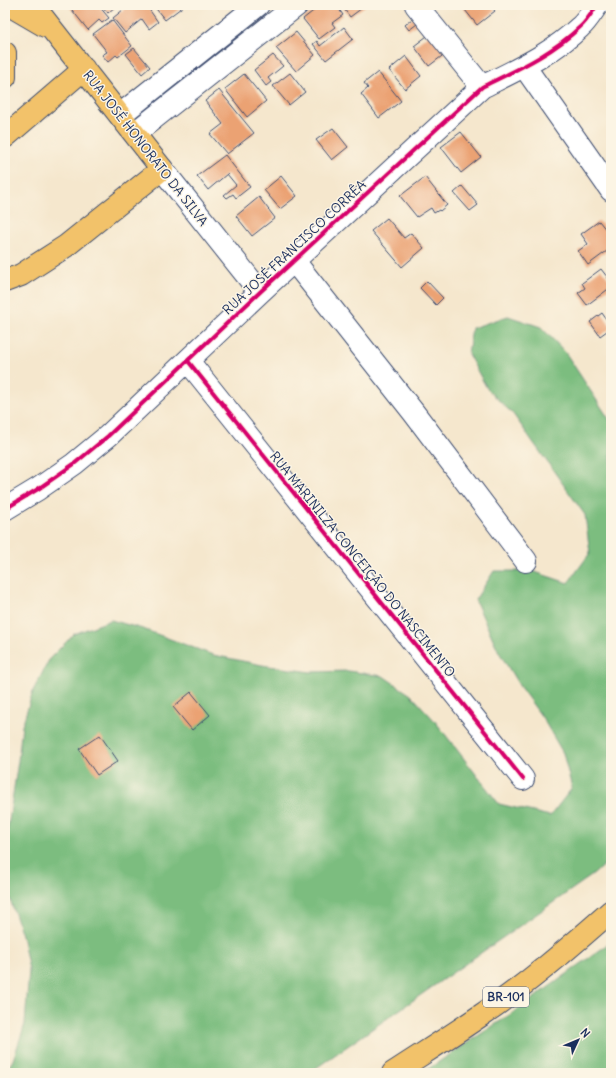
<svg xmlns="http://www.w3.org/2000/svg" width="616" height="1078" viewBox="0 0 616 1078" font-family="Delius,sans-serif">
<rect width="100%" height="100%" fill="#fcf5e5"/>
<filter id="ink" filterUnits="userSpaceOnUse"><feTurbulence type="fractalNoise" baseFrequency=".025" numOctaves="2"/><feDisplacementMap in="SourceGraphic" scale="8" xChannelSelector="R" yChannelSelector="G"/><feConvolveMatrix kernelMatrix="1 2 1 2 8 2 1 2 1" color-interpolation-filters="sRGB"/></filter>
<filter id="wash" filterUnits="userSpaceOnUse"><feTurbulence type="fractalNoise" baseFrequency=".012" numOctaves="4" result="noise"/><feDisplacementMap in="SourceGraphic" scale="16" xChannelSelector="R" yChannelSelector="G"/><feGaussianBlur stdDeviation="0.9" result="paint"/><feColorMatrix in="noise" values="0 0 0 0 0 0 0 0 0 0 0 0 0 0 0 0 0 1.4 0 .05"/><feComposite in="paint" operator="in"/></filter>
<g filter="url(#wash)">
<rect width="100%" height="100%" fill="#f5e7cd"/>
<path fill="#7cbd7f" stroke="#4c766e" d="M508,316L541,327L565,352L611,422V858L594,874L309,1073H5L13,1060L25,1024L29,970L22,935L8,893L5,868V847L18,761L22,726L33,691L50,658L74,634L111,620L143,629L213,655L262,665L311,672L348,671L383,676L411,695L434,720L499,804L550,816L572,788L563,753L542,717L520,687L499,652L475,600L494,571H532L568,583L590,553L585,515L513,414L488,390L468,354L472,328Z
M611,942V1073H422L520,1008Z"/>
<g id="blocks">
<path fill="#eba273" d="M68,5H98L109,18L102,23L99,20L88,30Z
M101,5H117L108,13Z
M129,5H146L158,22L149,29L142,19L125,33L113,18Z
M153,5H185L165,20Z
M321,5H336L343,15L332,23L335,27L319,39L303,19Z
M341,5H366L350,17Z
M461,5H490L495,11L477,25Z
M413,18L421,21L409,30L405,25Z
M112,20L132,46L118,57L116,55L108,62L102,55L107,52L93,34Z
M344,27L353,39L326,60L313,44L317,41L320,46Z
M296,32L315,55L296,71L276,48Z
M431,33L446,53L429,66L414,46Z
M134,48L150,67L142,74L126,54Z
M273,55L283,66L268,78L271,82L266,86L254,70Z
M406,56L421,76L405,89L389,70Z
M378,72L401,101L379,118L361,94L368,88L364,83Z
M290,73L305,92L289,105L273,86Z
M244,74L266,101L247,117L225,89Z
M219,90L254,133L227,154L210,134L223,124L205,101Z
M333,128L348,147L332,160L316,140Z
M461,132L481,157L461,173L441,147Z
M225,155L250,187L236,198L233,194L227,198L224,195L236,185L227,174L208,190L197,176Z
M281,176L297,196L280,209L264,190Z
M425,177L447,205L440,211L439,210L434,213L431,208L417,217L400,196Z
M462,186L478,205L470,211L454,193Z
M259,197L275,218L252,236L236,216Z
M387,218L404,238L411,233L424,248L402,267L371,231Z
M599,221L611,236V248L588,265L578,251L588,244L581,234Z
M601,269L611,282V287L587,305L578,293L585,288L582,283Z
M427,281L443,298L436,305L420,288Z
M602,313L611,326V328L600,336L590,322Z
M191,692L210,715L192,730L173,707Z
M100,735L118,761L97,775L79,749Z"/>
</g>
</g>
<g filter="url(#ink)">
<use href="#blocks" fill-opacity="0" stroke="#3c4b6f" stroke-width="1"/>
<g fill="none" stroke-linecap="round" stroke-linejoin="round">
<defs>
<path id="minor" d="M416,5L482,87
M524,66L611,190
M120,115L258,5
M135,133L297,5
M162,169L260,292
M294,261L414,413L526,561
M188,361L523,779
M5,509L38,489L74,464L108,436L260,292L482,87C516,70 552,54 580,27C587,21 592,12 597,5"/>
<path id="major" d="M9,5L45,26
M5,137L84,69
M5,281L21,275L66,246L162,169L33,5"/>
<path id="highway" d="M5,53V77
M393,1073C422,1054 451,1036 480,1016C526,985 569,948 611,911"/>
</defs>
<use href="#minor" stroke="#3c4b6f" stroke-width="24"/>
<use href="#major" stroke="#3c4b6f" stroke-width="24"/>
<use href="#highway" stroke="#3c4b6f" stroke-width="24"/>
<use href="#minor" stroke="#fff" stroke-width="22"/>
<use href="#major" stroke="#f2c26a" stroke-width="22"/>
<use href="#highway" stroke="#f2c26a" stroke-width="22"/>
<defs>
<path id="cycleway" d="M188,361L523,779
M5,509L38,489L74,464L108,436L260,292L482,87C516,70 552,54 580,27C587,21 592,12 597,5"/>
</defs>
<use href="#cycleway" stroke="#fcf5e5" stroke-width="6"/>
<use href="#cycleway" stroke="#d6006c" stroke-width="4"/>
</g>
</g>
<g text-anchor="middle" stroke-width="3" stroke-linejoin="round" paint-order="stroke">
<rect fill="#fcf5e5" stroke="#5e6a86" stroke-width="1" x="483" y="987" width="46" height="20" rx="3"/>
<g font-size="12" font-weight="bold" fill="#1b2f5e">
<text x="506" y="1001">BR-101</text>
</g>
<g font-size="13" fill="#1b2f5e" stroke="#fcf5e5">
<text transform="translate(146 148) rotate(52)" y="5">RUA JOSÉ HONORATO DA SILVA</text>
<text transform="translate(294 247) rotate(-43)" y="5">RUA JOSÉ FRANCISCO CORRÊA</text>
<text transform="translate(363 564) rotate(51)" y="5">RUA MARINILZA CONCEIÇÃO DO NASCIMENTO</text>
</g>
</g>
<rect width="616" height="1078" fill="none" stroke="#fcf5e5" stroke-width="20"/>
<g transform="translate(578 1040) rotate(46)" stroke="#fcf5e5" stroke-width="3" paint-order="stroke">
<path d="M0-3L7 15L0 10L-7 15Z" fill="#1b2f5e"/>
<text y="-6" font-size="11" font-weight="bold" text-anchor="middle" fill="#1b2f5e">N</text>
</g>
</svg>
